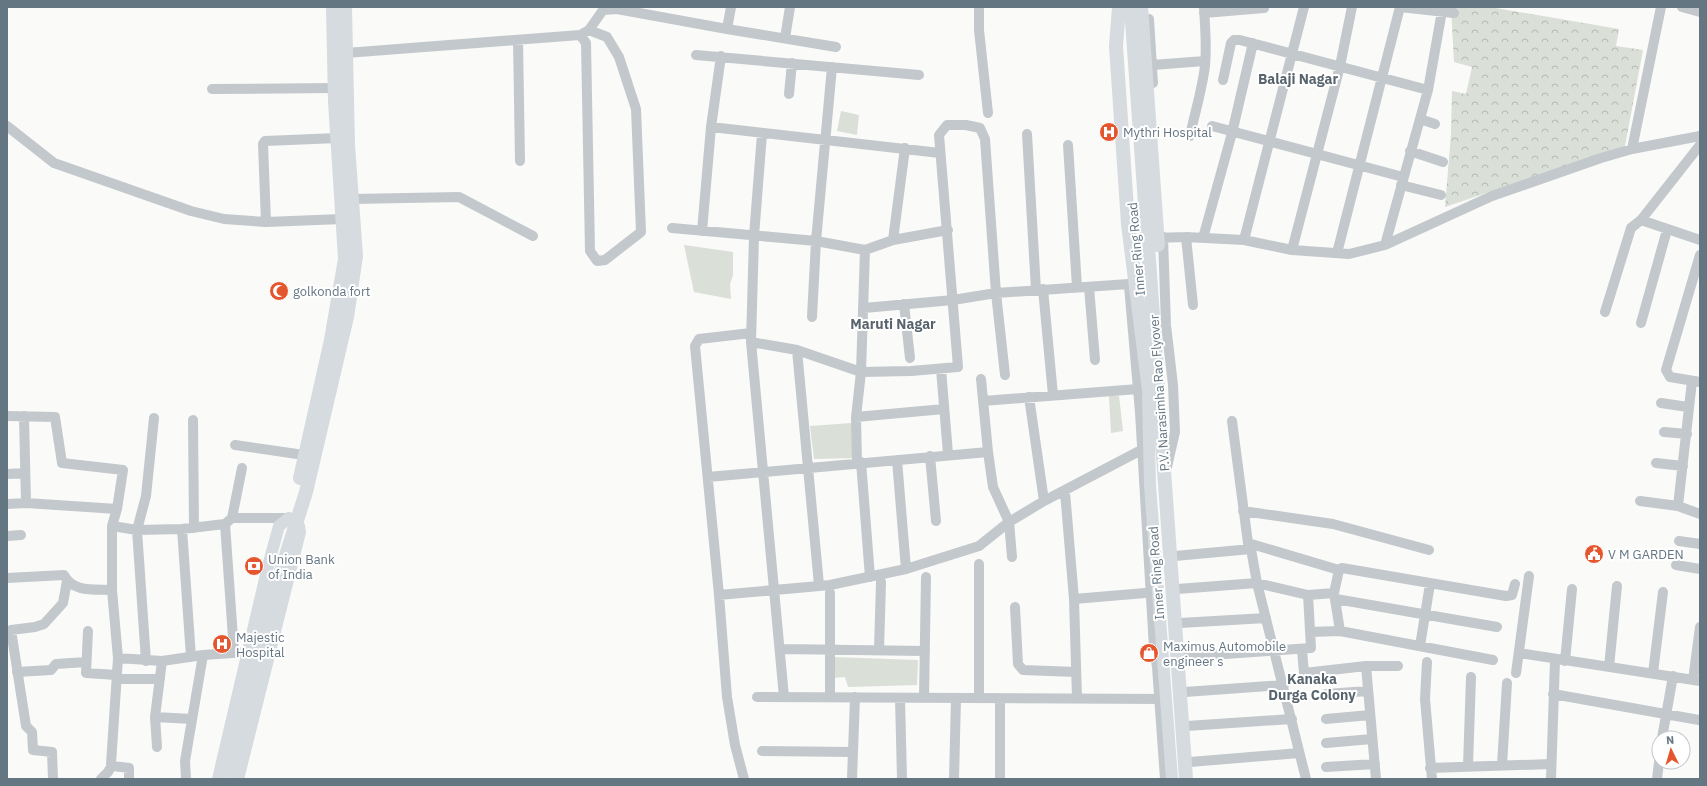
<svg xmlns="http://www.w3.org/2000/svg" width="1707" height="786" viewBox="0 0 1707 786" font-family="'IBM Plex Sans',sans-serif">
<defs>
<pattern id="forest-crowns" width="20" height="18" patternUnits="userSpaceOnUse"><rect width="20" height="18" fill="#dadfd7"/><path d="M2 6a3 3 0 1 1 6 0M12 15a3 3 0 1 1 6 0" fill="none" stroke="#b4b9b4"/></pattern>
</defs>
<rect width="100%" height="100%" fill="#fafaf8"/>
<path fill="#dadfd7" d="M841,111L859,115L857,135L837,131Z
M684,245L733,252V275L730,284L731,299L694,292Z
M1109,396H1119L1123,431L1111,433Z
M852,423L854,458L814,459L810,426Z
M833,657L918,660L917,685L848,687L845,677L832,678Z"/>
<path fill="url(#forest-crowns)" d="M1451,7H1490L1619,29L1616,46L1643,50L1625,146L1445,207L1451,134L1452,91L1466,94L1472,67L1454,62Z"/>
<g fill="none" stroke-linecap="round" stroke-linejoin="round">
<path stroke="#c3c8cc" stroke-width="10" d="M979,7V30L988,113
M1400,7L1454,13
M1682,7L1700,12
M1204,13L1264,8V7
M1149,19L1153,83
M727,29L731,7
M580,35L586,43L590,251L597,261L605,260L641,232L636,109L619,57L607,37L589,30
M785,38L790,7
M518,40L520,161
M346,53L580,35L589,30L603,10L617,9L727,29L836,47
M696,55L919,75
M1152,65L1205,61
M1223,80L1231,43L1234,40H1240L1428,90L1385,245
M212,89L335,88
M1428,90L1442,11
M789,94L792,63
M1420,119L1435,124
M7,126L54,163L191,211L224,219L266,222L342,219
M1212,126L1403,177
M711,127L940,153
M762,134L754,236L751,342L784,697
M1027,134L1036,290
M1190,136C1195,112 1202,90 1205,66C1207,46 1205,27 1204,7
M1068,145L1077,287
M1632,149L1661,7
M1410,151L1443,162
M1401,185L1441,195
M352,199L459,197L533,236
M1641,220L1700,240
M266,222L263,144L265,141L338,138
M672,228L816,241L865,250L893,240L948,230
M702,231L711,127L721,56
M1163,237L1166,325L1173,385L1175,432L1167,467
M1186,237L1193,305
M1153,238L1186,237L1244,240L1292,250L1349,254L1385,245L1492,196L1601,158L1632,149L1700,136
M1203,238L1232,133L1253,43
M893,240L905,148
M1244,240L1304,7
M1292,250L1340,66L1352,7
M1337,253L1400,7
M1700,255L1666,370L1670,377L1700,382
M1129,286L1140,412L1154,648L1157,667L1165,779
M1089,287L1095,360
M1043,289L1053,395
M904,304L910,358
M864,308L953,300L996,293L1129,284
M1605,312L1631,228L1641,220L1700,145
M812,317L816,241L832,67
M1641,323L1667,230
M751,342L797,350L861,372L911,371L958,367L939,135L947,125H966L980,128L985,139L996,293L1005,375
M797,350L819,585
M941,369L948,454
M981,379L988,452L993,487L1009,522L1012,557
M1029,397L1044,501
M983,401L1138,389
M1661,403L1688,407
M7,416L55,417L62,463L123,470L117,509L26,503L7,504
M24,416L26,503
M856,417L944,409
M193,420L194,528
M1232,421L1248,543L1251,549L1257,583L1306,779
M1664,432L1687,434
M235,445L304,455
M930,456L936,521
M897,460L906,569
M861,462L870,577
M857,463L856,417L861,372L865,250
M1656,463L1683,466
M7,474L25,473
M708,477L988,452
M1065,492L1074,599L1077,698
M1640,501L1678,506L1700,514
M1678,506L1692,381
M117,509L112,526V590L118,658L111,764L113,766L129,768V779
M1243,511L1333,524L1429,550
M232,518L242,468
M225,524L234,652
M112,526L137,530L182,529L225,524L232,518H289
M182,529L191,657
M7,536L21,535
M1679,541L1700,544
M1248,543L1339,570L1342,568L1506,596L1512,595L1515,584
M1175,556L1251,549
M1676,565L1700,569
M1339,570L1334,593L1340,631
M7,578L64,575C73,593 95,589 112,590
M1177,589L1257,583L1308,595L1334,593
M830,593V697
M719,595L830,585L906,569L979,546L1009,522L1044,501L1147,447
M1074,599L1157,592
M1336,599L1497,627
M1015,607L1018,664L1023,670L1076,672
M1180,623L1266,618
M88,631L86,673L117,675
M1310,632L1340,631L1493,660
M1420,646L1430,584
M781,649L925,651
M879,650L881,582
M1302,650L1304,673L1366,666H1398
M1519,653L1700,681
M1182,657L1311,648L1308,595
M118,658L162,661L203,655L248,652
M146,661L137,530L146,496L154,418
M1565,661L1572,589
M1427,662L1425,699L1432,779
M1366,666L1376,779
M1609,667L1617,586
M17,672L51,670L56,664L86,662
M1516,673L1529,576
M1653,673L1663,592
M116,679H160
M1693,680L1700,627
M1185,692L1284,685
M1326,694L1368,691
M1553,694L1699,720
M757,697L1165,699
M900,698L902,779
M924,698L926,577
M979,698V564
M155,717L192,719
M1326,719L1370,715
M1187,726L1292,719
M1662,738L1673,676
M1326,743L1372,739
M157,747L155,717L162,661
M762,751L853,752
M1190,762L1299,753
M1502,765L1507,683
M1468,766L1471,677
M1326,767L1375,764
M1430,768L1551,764
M53,779L52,752L33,750L32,732L26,726L11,630L35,627L44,624L63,603L67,581
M101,779L108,772L112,765
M186,779L185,761L203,655
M744,779L735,745L727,697L719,595L695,346L699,339L751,333
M852,779L855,697
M954,779L956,698
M1000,779V698
M1551,779L1555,660
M1657,779L1659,762"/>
<path stroke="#d6dbdf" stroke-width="12" d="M1148,397L1150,485L1172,779
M218,779L268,566L279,526L289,518
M238,779L300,532L299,526"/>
<path stroke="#d6dbdf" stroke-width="14" d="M1119,7L1116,46L1128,224L1151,406
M1131,7L1186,779
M1141,7L1158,245
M300,478L331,340L345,259L335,101L333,7
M231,779L276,587L306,492L347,317L356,256L348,145L345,7"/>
</g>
<defs>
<symbol id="hospital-disc" viewBox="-11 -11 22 22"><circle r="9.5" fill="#e4572e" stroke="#fff"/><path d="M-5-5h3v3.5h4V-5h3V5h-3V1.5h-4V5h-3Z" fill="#fff"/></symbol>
<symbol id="mosque-disc" viewBox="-11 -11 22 22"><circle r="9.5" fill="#e4572e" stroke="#fff"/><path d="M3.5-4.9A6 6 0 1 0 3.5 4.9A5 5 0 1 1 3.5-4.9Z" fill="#fff"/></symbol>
<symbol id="civic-disc" viewBox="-11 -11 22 22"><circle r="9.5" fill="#e4572e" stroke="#fff"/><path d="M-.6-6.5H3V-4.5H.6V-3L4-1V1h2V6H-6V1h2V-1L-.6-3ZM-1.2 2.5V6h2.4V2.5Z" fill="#fff"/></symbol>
<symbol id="bank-disc" viewBox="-11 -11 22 22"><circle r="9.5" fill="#e4572e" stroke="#fff"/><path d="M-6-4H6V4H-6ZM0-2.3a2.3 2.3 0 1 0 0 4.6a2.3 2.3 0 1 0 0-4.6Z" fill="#fff"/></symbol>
<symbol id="shop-disc" viewBox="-11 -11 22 22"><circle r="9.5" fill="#e4572e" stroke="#fff"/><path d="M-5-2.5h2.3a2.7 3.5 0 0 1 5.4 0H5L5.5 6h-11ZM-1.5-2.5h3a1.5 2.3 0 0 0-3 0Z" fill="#fff"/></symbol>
</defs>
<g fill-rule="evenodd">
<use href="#hospital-disc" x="1098" y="121" width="22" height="22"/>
<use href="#mosque-disc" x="268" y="280" width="22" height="22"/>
<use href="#civic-disc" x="1583" y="543" width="22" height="22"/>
<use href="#bank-disc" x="243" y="555" width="22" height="22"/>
<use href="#hospital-disc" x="211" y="633" width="22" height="22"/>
<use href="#shop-disc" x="1138" y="642" width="22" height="22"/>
</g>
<g text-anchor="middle" stroke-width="4" stroke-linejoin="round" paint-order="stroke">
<g font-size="13" fill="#657683" stroke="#fff" text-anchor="start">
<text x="1123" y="137">Mythri Hospital</text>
<text x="293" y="296">golkonda fort</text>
<text x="1608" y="559">V M GARDEN</text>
<text x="268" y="564">Union Bank<tspan x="268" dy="15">of India</tspan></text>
<text x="236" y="642">Majestic<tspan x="236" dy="15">Hospital</tspan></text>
<text x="1163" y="651">Maximus Automobile<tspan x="1163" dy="15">engineer s</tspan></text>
</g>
<g font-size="13" fill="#657683" stroke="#fff">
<text transform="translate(1136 249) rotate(-95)" y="5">Inner Ring Road</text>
<text transform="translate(1159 393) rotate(-94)" y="5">P.V. Narasimha Rao Flyover</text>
<text transform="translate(1156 573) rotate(-94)" y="5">Inner Ring Road</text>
</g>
<g font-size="14" font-weight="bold" fill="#57646e" stroke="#fff">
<text x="1298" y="84">Balaji Nagar</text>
<text x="893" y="329">Maruti Nagar</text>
<text x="1312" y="684">Kanaka<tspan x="1312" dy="16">Durga Colony</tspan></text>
</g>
</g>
<rect width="1707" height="786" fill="none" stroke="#657683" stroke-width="16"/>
<g transform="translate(1671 750) rotate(355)"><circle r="19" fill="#ffffff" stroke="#c1c8cd"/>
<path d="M0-3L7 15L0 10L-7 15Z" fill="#e4572e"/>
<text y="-6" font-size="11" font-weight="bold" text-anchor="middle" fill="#657683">N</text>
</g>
</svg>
